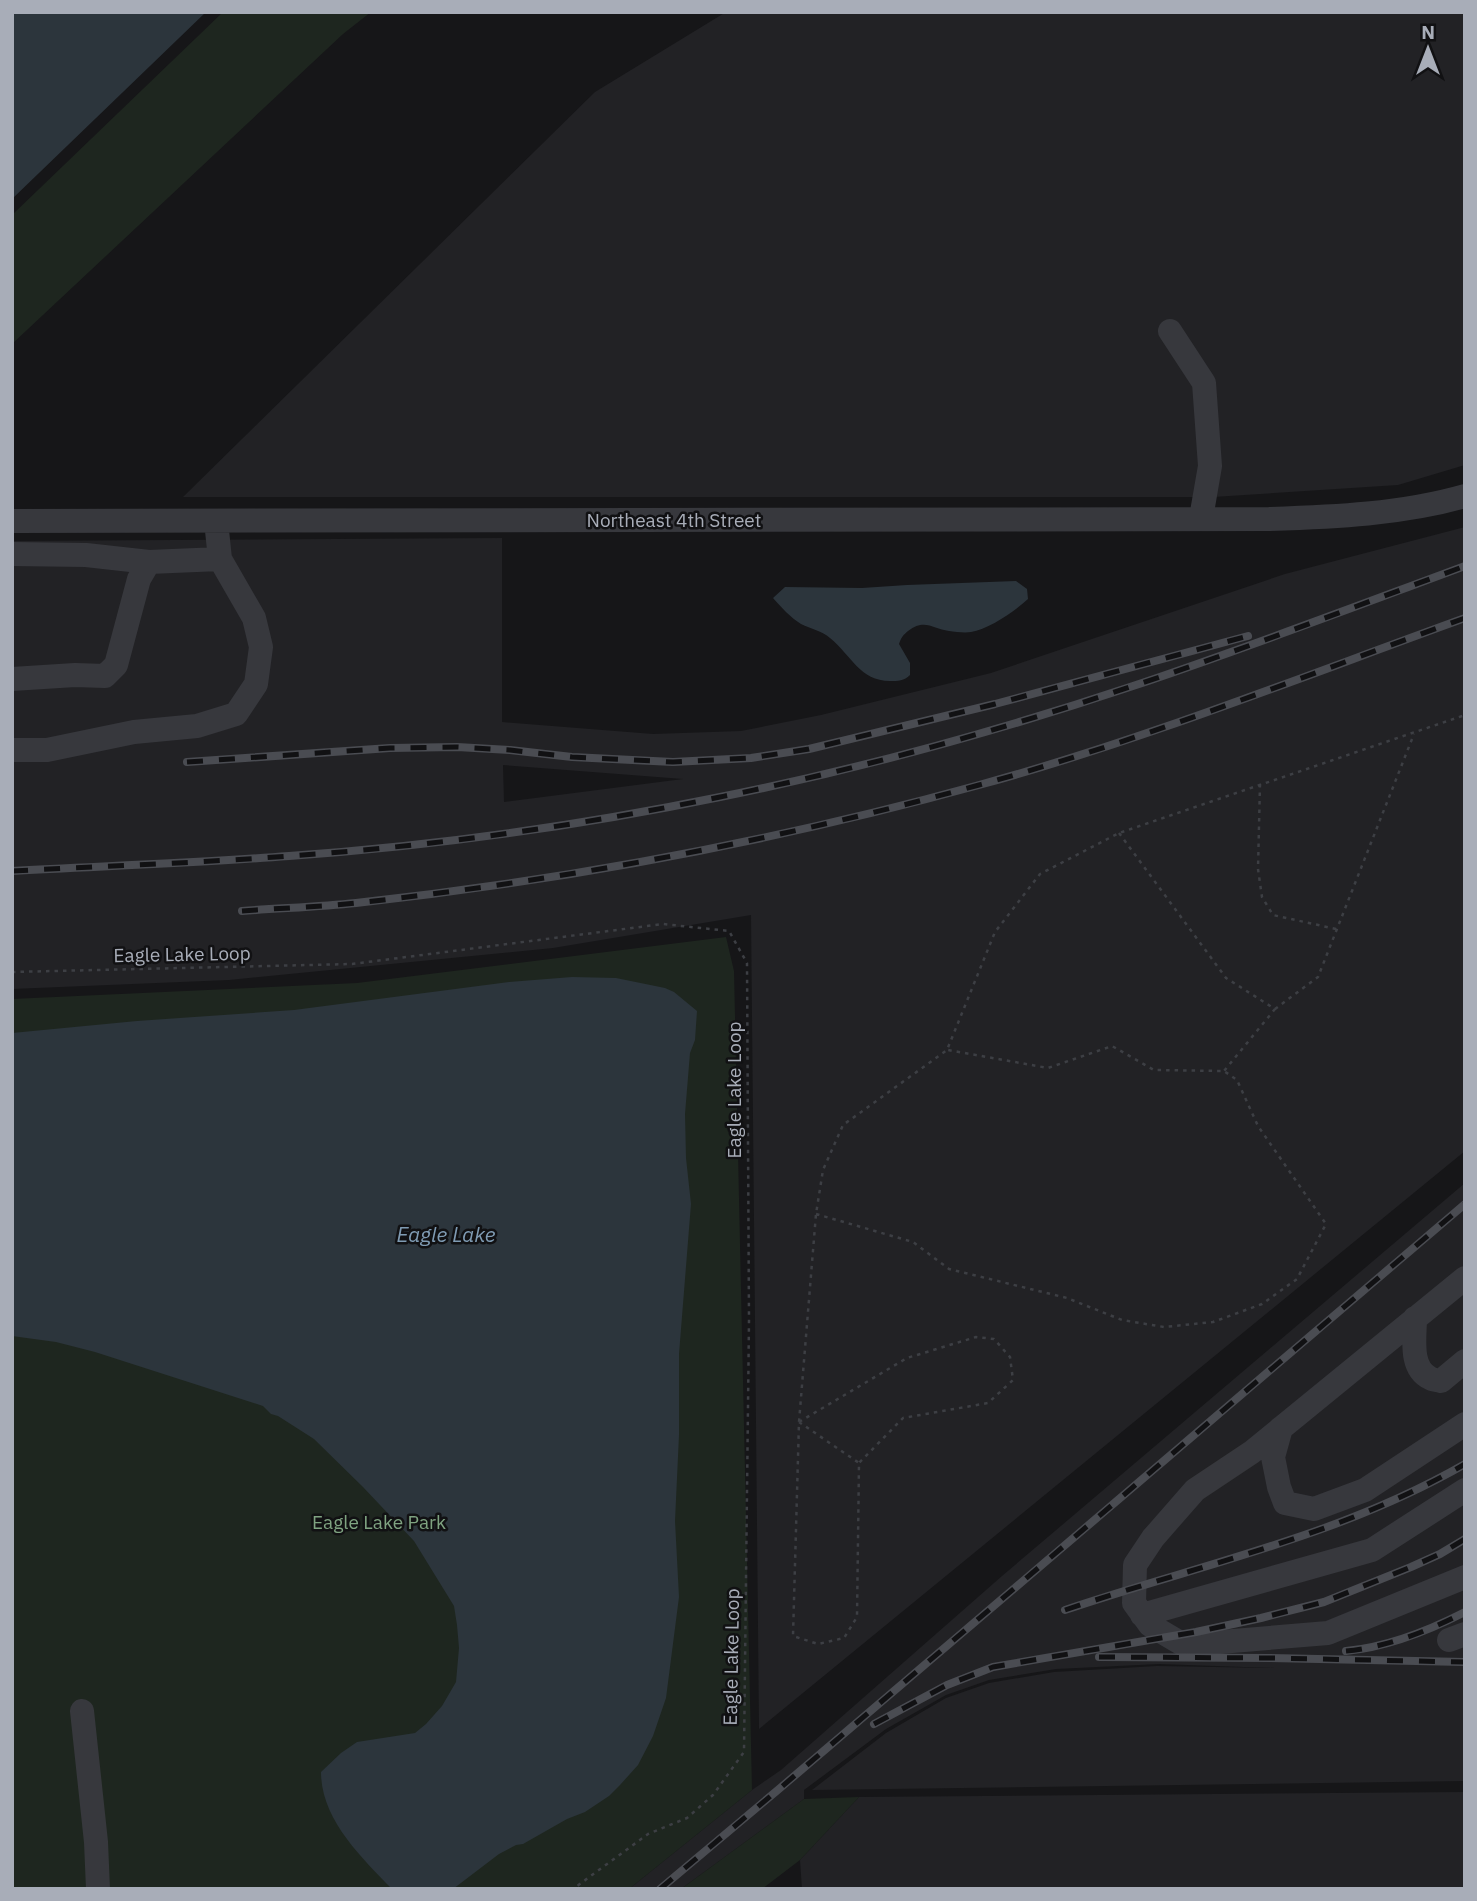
<svg xmlns="http://www.w3.org/2000/svg" width="1477" height="1901" viewBox="0 0 1477 1901" font-family="'IBM Plex Sans',sans-serif">
<rect width="100%" height="100%" fill="#161618"/>
<path fill="#222225" fill-rule="evenodd" d="M726,12H1465V465L1398,485L1213,497H183L595,92Z
M1465,527V1151L759,1729L751,915L553,948L229,980L12,989V541L502,538V722L653,734L741,731L821,715L991,673L1285,574ZM503,766V765L683,779L504,802Z
M1465,1183V1781L812,1790L886,1733L946,1698L989,1683L1054,1672L1157,1666L1275,1668L1159,1664L1056,1669L989,1680L946,1695L886,1729L804,1790V1799L681,1889H629L752,1790L781,1770L1002,1576Z
M1465,1792V1889H802L800,1860L859,1797Z"/>
<path fill="#1e261f" d="M223,12H371L343,34L12,344V215Z
M726,937L734,971L752,1790L629,1889H12V999L357,983Z
M859,1797L800,1860L762,1889H681L804,1799Z"/>
<path fill="#2c353c" d="M12,12H206L12,199Z
M1016,581L1027,589L1028,599C1015,611 989,629 971,632C965,633 956,632 949,631C933,629 925,618 908,631C903,635 901,638 899,644L910,663V675C904,681 898,681 890,681C860,681 851,655 830,638C822,631 811,629 801,624C790,617 782,608 773,598L785,587L862,588L907,585Z
M572,977L616,978L665,988L674,992L697,1011L695,1040L690,1053L685,1114L686,1158L691,1204L679,1354V1435L675,1521L679,1597L666,1698L653,1736L638,1765L620,1785L609,1796L585,1812L567,1819L523,1844L516,1845L499,1854L453,1889H392C361,1857 321,1819 321,1772L341,1753L357,1742L415,1733L426,1724L442,1706L456,1682L459,1648L457,1625L454,1606L414,1541L363,1487L314,1439L278,1416L271,1414L263,1406L95,1352L56,1342L12,1336V1033L137,1021L294,1010L509,982Z"/>
<g fill="none" stroke-linecap="round" stroke-linejoin="round">
<path stroke="#3d3f44" stroke-width="2.5" stroke-dasharray="3.5 5" stroke-linecap="butt" d="M1260,784L1258,869L1262,897L1273,915L1336,929
M1119,833L1226,978L1275,1009L1224,1071
M12,972L352,964L663,924L729,931L747,963L749,1320L744,1752L713,1795L687,1818L648,1834L573,1889
M1275,1009L1318,977L1414,734
M816,1214L913,1242L949,1269L1067,1298L1122,1320L1164,1327L1213,1322L1262,1304L1297,1279L1326,1224L1258,1126L1237,1080L1224,1071L1154,1070L1112,1046L1048,1068L948,1050
M799,1422L859,1463L857,1617L844,1638L818,1644L793,1636L799,1422L816,1214L823,1170L843,1125L947,1050L995,932L1040,874L1119,833L1465,715
M799,1422L907,1358L976,1337L994,1339L1010,1357L1013,1380L988,1403L903,1418L859,1463"/>
<path stroke="#37383d" stroke-width="24" d="M1170,331L1204,383L1210,466L1201,518
M12,521L1269,519C1334,517 1402,514 1465,496
M12,554L86,555L149,562
M12,679L75,675L105,676L116,665L139,579L149,562L220,559
M12,750H47L134,732L197,726L236,714L256,684L261,647L254,618L220,559L216,521
M1465,1278L1252,1452L1195,1490L1153,1538L1135,1565L1134,1603L1150,1625L1184,1645L1328,1633L1465,1577
M1415,1318C1415,1337 1409,1368 1430,1378C1433,1380 1437,1380 1441,1381L1465,1361
M1281,1428L1273,1457L1279,1487L1285,1503L1314,1509L1365,1490L1465,1424
M1142,1615L1372,1550L1465,1490
M1449,1640L1465,1634
M82,1711L96,1842L98,1889"/>
<defs>
<path id="rail" d="M187,762L390,748L457,747L510,750L572,757L673,762L751,758L809,749L995,704L1248,636
M12,871C105,866 197,863 289,856C434,846 578,826 720,797C860,769 998,731 1133,686C1244,649 1354,607 1465,566
M242,911C280,908 319,907 356,903C566,880 776,841 979,785C1144,740 1304,676 1465,618
M1065,1610C1201,1564 1338,1537 1465,1464
M1346,1651C1388,1647 1428,1631 1465,1612
M1099,1657L1270,1658L1465,1662
M874,1724L947,1685L993,1667L1196,1632L1261,1618L1324,1602L1411,1567L1440,1554L1465,1539
M660,1889L779,1789L1465,1204"/>
</defs>
<use href="#rail" stroke="#4a4c52" stroke-width="8"/>
<use href="#rail" stroke="#111113" stroke-width="5" stroke-dasharray="16" stroke-linecap="butt"/>
</g>
<g text-anchor="middle" stroke-width="5" stroke-linejoin="round" paint-order="stroke">
<g font-size="19" fill="#a8adb8" stroke="#111113">
<text x="674" y="527">Northeast 4th Street</text>
<text transform="translate(182 954) rotate(-1)" y="7">Eagle Lake Loop</text>
<text transform="translate(734 1090) rotate(-90)" y="7">Eagle Lake Loop</text>
<text transform="translate(731 1657) rotate(-89)" y="7">Eagle Lake Loop</text>
</g>
<g font-size="19" fill="#7fa381" stroke="#111113">
<text x="379" y="1529">Eagle Lake Park</text>
</g>
<g font-size="21" font-style="italic" fill="#7f9bb3" stroke="#111113">
<text x="446" y="1242">Eagle Lake</text>
</g>
</g>
<rect width="1477" height="1901" fill="none" stroke="#a8adb8" stroke-width="28"/>
<g transform="translate(1428 49)" stroke="#111113" stroke-width="5" paint-order="stroke">
<path d="M0-5L12 26L0 18L-12 26Z" fill="#a8adb8"/>
<text y="-10" font-size="19" font-weight="bold" text-anchor="middle" fill="#a8adb8">N</text>
</g>
</svg>
